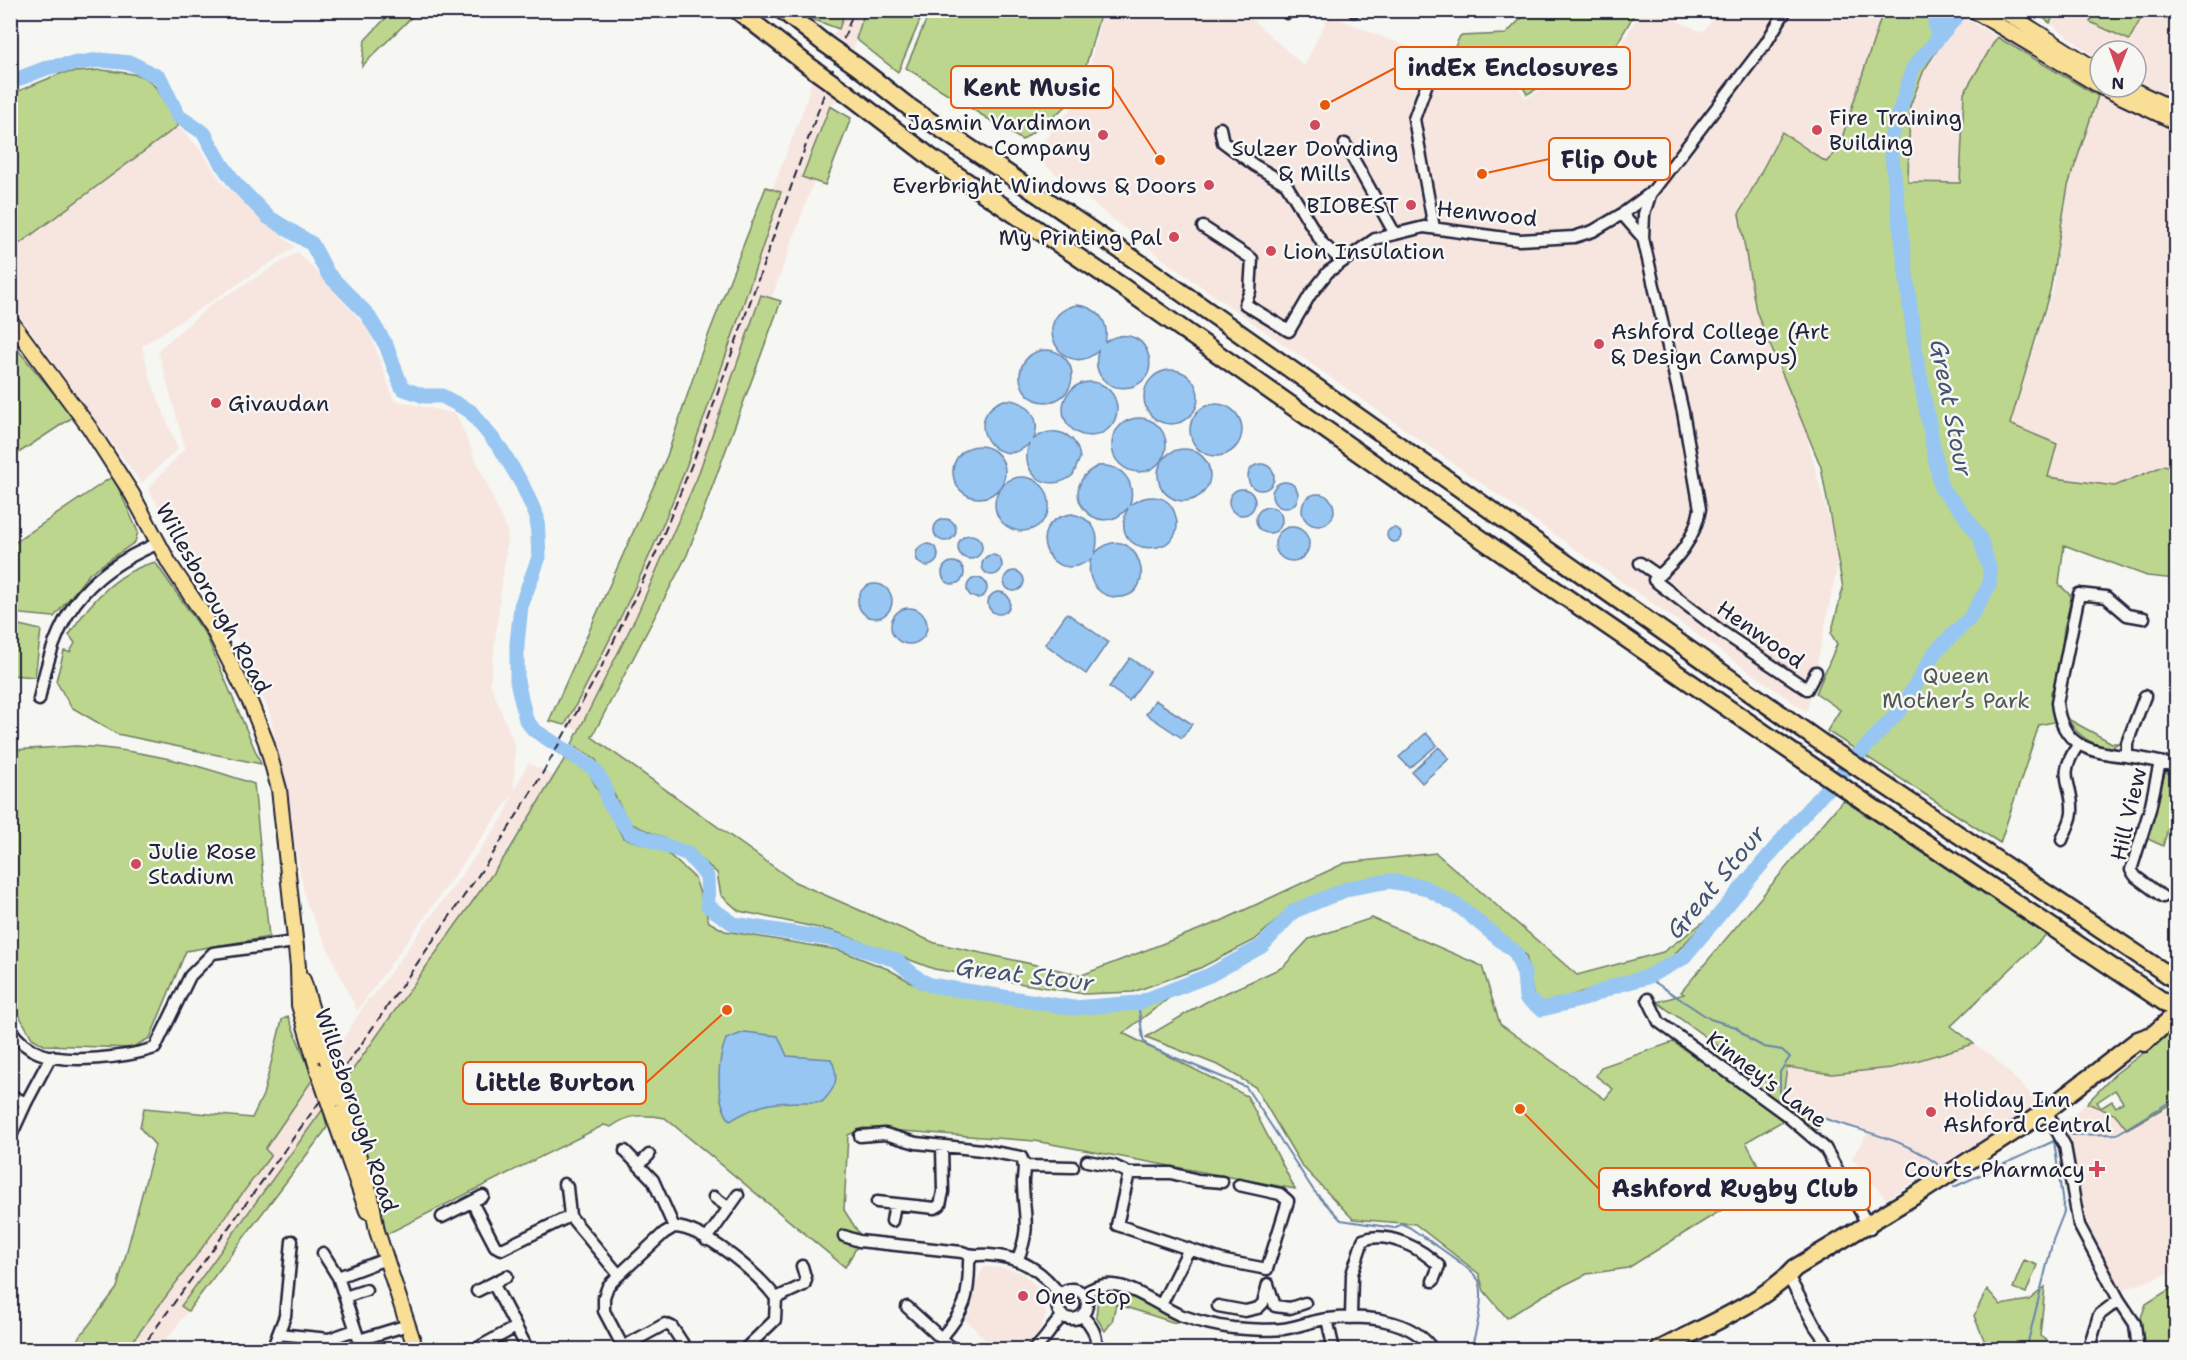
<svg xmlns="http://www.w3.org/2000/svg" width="2187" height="1360" viewBox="0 0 2187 1360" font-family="'Shantell Sans',sans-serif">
<rect width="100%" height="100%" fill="#f6f6f2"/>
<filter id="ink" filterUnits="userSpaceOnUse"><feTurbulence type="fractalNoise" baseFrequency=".0167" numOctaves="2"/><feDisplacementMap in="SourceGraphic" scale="12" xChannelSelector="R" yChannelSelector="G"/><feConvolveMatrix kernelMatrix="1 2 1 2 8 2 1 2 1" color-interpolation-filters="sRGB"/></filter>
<g filter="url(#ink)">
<path fill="#f7e6e0" d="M845,11H865L853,50L832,34L839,29Z
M1102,11H1243L1304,66L1329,15L1430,56L1434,73L1463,58L1467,75L1502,57L1525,98L1563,80L1577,62L1589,61L1608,67L1641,11H1654L1703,32L1719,11H1883L1838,150L1826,162L1782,133L1738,220L1783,347L1839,558L1807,712L1168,263L1032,155L1084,93Z
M2034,11H2176V102L2136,83V51H2100V61Z
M1960,15L1997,37L1964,93L1960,184L1908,182L1910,106L1924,70Z
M812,79L838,100L830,106L802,177L814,181L772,297L761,295L697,478L663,558L636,617L578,730L565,725L624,612L684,473L781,192L773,188L805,105Z
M2098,96L2176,128V472L2165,466L2115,486L2047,477L2010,425L2053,289L2068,186Z
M178,126L199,148L224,185L295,247L142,346L150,378L178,449L141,483L11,304L10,250Z
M298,252L369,330L394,400L456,414L508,533L490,683L515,746L514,790L528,763L554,776L470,909L344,1082L333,1055L368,999L373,996L503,818L513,794L357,1011L306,902L270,714L231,623L148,489L185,448L158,350L212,304Z
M1974,1044L1991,1055L2040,1103L1886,1199L1852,1158L1868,1132L1795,1109L1783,1096L1787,1067L1832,1074L1892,1068Z
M313,1079L323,1109L181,1306L188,1311L159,1349L127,1350L271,1156L265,1149Z
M2176,1101V1271L2119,1291L2086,1219L2063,1123L2087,1103L2116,1115Z
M984,1267L1004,1268L1023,1273L1038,1288L1046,1315L1037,1337L1018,1349H994L965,1319L971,1312L973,1289Z"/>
<path fill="#bcd68d" stroke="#6f7c64" stroke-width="1.5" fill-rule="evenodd" d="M393,10L418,11L362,66L365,40Z
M1529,10H1636V11L1606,63L1577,56L1561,77L1527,94L1503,54L1466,70L1467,56L1451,55L1460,36L1506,34Z
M802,11H845L839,29L812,19Z
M865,11H924L898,72L856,39Z
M930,11V10L1101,11L1077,98L1022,140L906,68Z
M1883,11H1953L1960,15L1924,70L1910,106L1908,182L1960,183L1964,93L1997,37L2098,96L2068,186L2050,291L2010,424L2057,444L2048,477L2115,486L2165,465L2176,472V579L2147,576L2064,545L2059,584L2072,597L2064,628L2060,672L2051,692L2054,722L2039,725L2000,843L1827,731L1840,710L1816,693L1837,644L1831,634L1843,588L1821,467L1756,311L1739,214L1782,132L1826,162L1838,150Z
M2034,11H2054L2055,12L2050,23Z
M2096,11V10L2166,11L2160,17L2144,13L2129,40L2090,22Z
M101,70C161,76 149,78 178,126L11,250V94L62,73Z
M830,106L851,118L825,185L802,177Z
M766,187L781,192C749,286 719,381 683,475C650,561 609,644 565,725L549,721L667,456L701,354Z
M761,295L781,301L687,555L592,737L795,882L935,943L1082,975L1221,921L1345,863L1436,853L1577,975L1663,952L1710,917L1664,965L1545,1004L1533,995L1526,955L1484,928L1427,882L1388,876L1350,884L1292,906L1255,940L1200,968L1133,992L1084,994L934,969L833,931L739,911L721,895L717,873L689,849L629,823L596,760L572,744L636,617L697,478Z
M10,340L73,417L11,458H10Z
M113,476L138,532L135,542L90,573L54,617L11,613L15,624L41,630L35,677L11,675L10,546Z
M155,562L206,635L261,764L117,734L71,707L56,681L64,651L70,652L75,643L69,635C89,603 118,571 155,562Z
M2068,719L2112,743H2119L2110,748C2091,745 2077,735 2068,719Z
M76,746C140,749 193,763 254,784L269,937L186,951L150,1038L131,1048L44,1045L32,1038L11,1001L10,791L18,790L13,750Z
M565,758L588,771L623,838L665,851L695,878L709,922L725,931L839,950L888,969L923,989L1078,1013L1132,1007L1181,989L1123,1033L1247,1096L1295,1189L1035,1141L863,1128L848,1135L844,1210L862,1238L845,1267L665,1118C644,1114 628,1114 611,1127L604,1125L385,1235L365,1148L344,1082L510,849Z
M2165,773L2176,774V801L2163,846L2146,838Z
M1843,800L2048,933L1951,1026L1974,1044L1892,1068L1832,1074L1787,1067L1783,1096L1795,1109L1823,1121L1817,1130L1803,1125L1757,1087L1746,1066L1657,1002L1684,994L1681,992Z
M1372,918L1482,966L1500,1024L1605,1099L1613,1089L1596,1076L1601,1067L1673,1042L1786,1119L1746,1142L1767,1182L1628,1268L1587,1274L1544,1295L1507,1318L1484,1291L1479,1274L1415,1224L1353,1219L1302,1166L1255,1087L1220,1066L1146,1037L1206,1002L1283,967L1309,939Z
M288,1016L313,1079L265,1149L271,1155L127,1349H83L75,1343L117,1288L155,1145L140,1128L144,1108L252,1118L263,1095L282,1020Z
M2176,1032V1101L2127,1129L2116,1115L2087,1103L2115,1074L2167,1035ZM2115,1090L2123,1102L2116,1107L2112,1101L2101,1108L2097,1102Z
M323,1109L327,1127L324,1132L188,1311L181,1306Z
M2024,1260L2037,1265L2026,1293L2013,1288Z
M2176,1285V1349L2129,1350L2146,1304Z
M2045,1287L2040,1336L2059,1349H1988L1974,1316L1987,1289L2001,1305L2029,1300Z
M1109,1290L1123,1291L1179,1318L1175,1323L1116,1304L1112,1322L1105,1331L1096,1317L1098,1297Z"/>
<path fill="#97c6f2" stroke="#6884a9" stroke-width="1.5" d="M1077,305C1098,307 1110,322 1105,342C1114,336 1124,333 1135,338C1143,342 1147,349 1149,357C1158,398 1086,400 1098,351C1063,383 1026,316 1077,305Z
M1020 376a26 26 0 1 1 52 0a26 26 0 1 1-52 0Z
M1144 397a27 27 0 1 1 54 0a27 27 0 1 1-54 0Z
M1063 409a27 27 0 1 1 54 0a27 27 0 1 1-54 0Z
M1004,400C1027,399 1042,417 1034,439C1054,425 1076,432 1080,458L1073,475C1049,495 1018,474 1029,444C996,474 959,417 1004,400Z
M1190 430a26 26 0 1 1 52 0a26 26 0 1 1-52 0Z
M1112 445a27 27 0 1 1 54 0a27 27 0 1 1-54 0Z
M953 472a26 26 0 1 1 52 0a26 26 0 1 1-52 0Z
M1158 475a26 26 0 1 1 52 0a26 26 0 1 1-52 0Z
M1248 477a13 13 0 1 1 26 0a13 13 0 1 1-26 0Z
M1098,466C1123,464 1136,482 1130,505C1145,494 1168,492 1175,514C1191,560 1104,560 1128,508C1096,544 1052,488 1098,466Z
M995 504a27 27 0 1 1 54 0a27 27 0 1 1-54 0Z
M1272 495a13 13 0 1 1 26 0a13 13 0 1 1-26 0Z
M1229 502a13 13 0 1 1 26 0a13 13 0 1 1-26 0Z
M1302 510a16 16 0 1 1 32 0a16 16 0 1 1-32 0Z
M1256 520a13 13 0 1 1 26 0a13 13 0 1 1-26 0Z
M1072,514C1093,518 1101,533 1095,553C1136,513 1165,601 1114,597C1094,595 1086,575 1091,559C1048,590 1021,520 1072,514Z
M934 530a11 11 0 1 1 22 0a11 11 0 1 1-22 0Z
M1275 544a17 17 0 1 1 34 0a17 17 0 1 1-34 0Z
M1387 535a7 7 0 1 1 14 0a7 7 0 1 1-14 0Z
M958 547a12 12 0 1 1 24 0a12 12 0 1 1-24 0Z
M916 555a11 11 0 1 1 22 0a11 11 0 1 1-22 0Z
M982 565a10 10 0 1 1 20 0a10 10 0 1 1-20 0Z
M942 573a11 11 0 1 1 22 0a11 11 0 1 1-22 0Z
M1004 581a10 10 0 1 1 20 0a10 10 0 1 1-20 0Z
M967 588a10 10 0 1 1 20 0a10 10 0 1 1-20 0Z
M858 601a17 17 0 1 1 34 0a17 17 0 1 1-34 0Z
M988 603a11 11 0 1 1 22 0a11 11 0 1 1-22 0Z
M891 626a18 18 0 1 1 36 0a18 18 0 1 1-36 0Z
M1067,613L1108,642L1086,674L1045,644Z
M1130,658L1150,672L1129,701L1109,687Z
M1155,700L1192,724L1182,738L1146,714Z
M1426,733L1437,745L1410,768L1399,757Z
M1439,747L1449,759L1422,783L1412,772Z
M745,1032L778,1036L787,1056L831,1059C840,1078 836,1088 822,1102C780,1102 767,1099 730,1121C715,1100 717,1062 726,1039Z"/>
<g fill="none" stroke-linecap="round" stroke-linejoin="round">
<path stroke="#6884a9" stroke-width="2" d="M1647,977L1710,1019L1736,1027L1749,1039L1764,1047L1782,1050L1790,1057L1780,1072V1098C1797,1114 1804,1112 1826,1119C1864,1132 1912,1141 1942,1168
M1138,1003L1143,1039L1147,1046L1246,1087L1314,1191L1341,1220L1394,1228L1402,1224L1409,1227C1423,1237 1473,1268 1479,1281C1485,1295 1476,1335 1470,1350
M2072,1135L2117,1134L2176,1098
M1954,1187L2054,1141L2064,1212L2053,1240L2026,1350"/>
<path stroke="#97c6f2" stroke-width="15" d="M1938,10L1935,23L1938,38
M10,82L49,67L100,60L131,63L160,78L178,116L204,133L221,163L236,184L268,217L312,244L328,274L367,314L386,345L402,388L424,396H442L470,411L501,449L522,484L537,517L539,557L521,606L517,644V681L526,720L534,730L593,768L604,784L608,801L629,832L688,854L707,876L708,906L734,924L831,939L896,960L920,980L930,985L1073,1008L1138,1003L1210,975L1262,946L1294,911L1350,888L1389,881L1424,887L1460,907L1516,953L1524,974L1526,998L1542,1009L1584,999L1614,986L1647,977L1683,958L1802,816L1901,709L1935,652L1970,618L1989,586L1990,570L1980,538L1961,510L1941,488L1916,355L1890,141L1913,68L1962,10"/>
<defs>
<path id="minor" d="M1354,10V11
M1287,13L1289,10
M1430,75L1414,119L1434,228
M1220,128L1223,142L1254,165L1286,184L1322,243L1342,261
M1345,144L1395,234
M1651,192L1644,214L1643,238L1683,412L1700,509C1695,539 1677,560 1654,580L1722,632L1807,689L1816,672
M1622,214L1643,238
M1203,227L1252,259L1250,291L1245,304L1289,331L1310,295L1328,272L1375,239L1424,227L1520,240L1574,237L1593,231L1622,214L1652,192L1766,43L1786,10
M1640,563L1659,576
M2079,594L2057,703C2062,746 2088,752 2126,756C2143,758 2160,762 2176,766
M2079,594L2106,597L2127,615L2144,618
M39,700C54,619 81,575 159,543
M2127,756V743L2145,696
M2160,762L2150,809L2131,870L2136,877L2163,897
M2062,840C2065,832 2071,822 2072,813C2074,782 2055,779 2078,745
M1648,999L1659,1022L1785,1114L1825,1148L1870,1229
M10,1029C17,1039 28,1049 39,1053C66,1065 128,1057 155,1048L190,976L213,953L295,942
M10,1095L26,1103
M2046,1111L2065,1146L2079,1225L2119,1300L2135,1324L2138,1350
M860,1136L885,1134L916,1143L982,1150L1021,1157C1027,1166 1022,1175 1023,1185C1024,1217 1031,1226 1018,1259
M10,1138L26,1103L51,1056
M625,1151L653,1180L674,1227
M1087,1161L1114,1166L1129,1173H1171L1198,1180L1222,1182
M639,1165L649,1155
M1025,1166L1073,1167
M1129,1173L1117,1225L1225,1261L1267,1269L1288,1201L1280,1194L1239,1185
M564,1184L567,1187L570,1216L619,1275
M714,1197L728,1207
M472,1202L495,1246L502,1249L570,1216
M877,1202L935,1208L940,1205L943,1192L942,1147
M442,1217L483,1196
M892,1221L895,1204
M844,1236L859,1241L962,1252C972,1257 977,1254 989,1255C1020,1257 1041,1269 1060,1295
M706,1240L738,1195
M323,1253L338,1277L359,1340L408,1325
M1788,1276L1815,1326L1832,1350
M338,1277L386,1259
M493,1283L528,1350
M1057 1304a15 15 0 1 1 30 0a15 15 0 1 1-30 0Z
M477,1291L507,1276
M1084,1294C1115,1268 1151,1303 1180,1315C1197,1321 1215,1326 1233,1328C1250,1329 1267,1331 1283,1329C1298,1327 1313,1320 1328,1319C1363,1315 1412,1318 1433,1350
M345,1297L366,1290
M776,1298L804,1285L806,1280L802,1266
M1161,1305L1189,1249
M1218,1306L1245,1311L1258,1308L1263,1303L1268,1284L1275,1306L1290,1308L1305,1303
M907,1307L954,1350
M1082,1316C1092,1325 1098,1336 1096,1350
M1351,1318L1352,1274L1363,1240C1388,1230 1422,1249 1439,1266L1433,1281
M1327,1319L1334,1350
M278,1334L329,1339L355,1330
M942,1337C965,1310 969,1298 969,1262L972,1257
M481,1346L516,1327
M623,1347L604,1311V1297L608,1286L619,1275L664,1233L674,1227C705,1228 758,1274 776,1298L775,1320L744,1350
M619,1349L665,1324L672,1327L687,1350
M272,1350L285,1316L292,1241
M1033,1350C1047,1340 1051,1326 1063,1316
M2088,1350L2099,1315L2119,1300"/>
<path id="major" d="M1973,10L2100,86
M2002,10L2100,72
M2101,87L2176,122
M2127,87L2176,110
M10,320L89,427L132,494L169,563L213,629L251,704L266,742L279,789L298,967L299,1005L318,1071
M303,980L326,1058
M342,1100L371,1197L377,1231L416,1350
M331,1109L367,1211"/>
<path id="highway" d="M737,10L813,69
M782,10L824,43
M858,67L909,107L1141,264L1826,746L2176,980
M848,94L933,159L1124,288L1507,557L1872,807L2176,1010
M2144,1043L2176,1014
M1659,1350C1699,1329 1765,1302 1795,1268L1924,1190L2046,1111L2138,1040L2149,1036"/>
</defs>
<use href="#minor" stroke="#22223b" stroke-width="15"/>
<use href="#major" stroke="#22223b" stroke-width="18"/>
<use href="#highway" stroke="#22223b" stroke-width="21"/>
<use href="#minor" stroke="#f6f6f2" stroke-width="10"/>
<use href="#major" stroke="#f9df96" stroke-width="14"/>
<use href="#highway" stroke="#f9df96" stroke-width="16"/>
<path stroke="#22223b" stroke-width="2" stroke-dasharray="9 4.5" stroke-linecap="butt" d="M140,1350L362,1043L491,857L541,776L599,672L655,555L696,454L854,10"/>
<defs>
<path id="major-bridge" d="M326,1058L342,1100
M318,1071L331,1109"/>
<path id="highway-bridge" d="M824,43L858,67
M813,69L848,94"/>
</defs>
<use href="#major-bridge" stroke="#22223b" stroke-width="18" stroke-linecap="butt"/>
<use href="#highway-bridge" stroke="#22223b" stroke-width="21" stroke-linecap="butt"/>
<use href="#major-bridge" stroke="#f9df96" stroke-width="14"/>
<use href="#highway-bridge" stroke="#f9df96" stroke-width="16"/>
</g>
</g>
<g fill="#d1495b" stroke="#f6f6f2" stroke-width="2">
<circle cx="1315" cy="125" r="6"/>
<circle cx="1817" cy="130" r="6"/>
<circle cx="1103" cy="135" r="6"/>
<circle cx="1209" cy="185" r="6"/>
<circle cx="1411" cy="205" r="6"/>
<circle cx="1174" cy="237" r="6"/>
<circle cx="1271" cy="251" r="6"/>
<circle cx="1599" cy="344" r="6"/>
<circle cx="216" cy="403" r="6"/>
<circle cx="136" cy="864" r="6"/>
<circle cx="1931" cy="1112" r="6"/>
<path d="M2094 1160h6v6h6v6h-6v6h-6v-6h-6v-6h6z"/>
<circle cx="1023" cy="1296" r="6"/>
</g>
<g text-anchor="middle" stroke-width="5" stroke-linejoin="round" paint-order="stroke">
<g font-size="22" fill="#22223b" stroke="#f6f6f2" text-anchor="start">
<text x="1829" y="125">Fire Training<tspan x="1829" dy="25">Building</tspan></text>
<text x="1091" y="130" text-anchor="end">Jasmin Vardimon<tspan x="1091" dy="25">Company</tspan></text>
<text x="1315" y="156" text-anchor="middle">Sulzer Dowding<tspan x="1315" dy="25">&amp; Mills</tspan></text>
<text x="1197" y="193" text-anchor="end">Everbright Windows &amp; Doors</text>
<text x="1399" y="213" text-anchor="end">BIOBEST</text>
<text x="1162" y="245" text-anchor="end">My Printing Pal</text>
<text x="1283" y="259">Lion Insulation</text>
<text x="1611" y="339">Ashford College (Art<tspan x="1611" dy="25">&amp; Design Campus)</tspan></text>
<text x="228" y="411">Givaudan</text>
<text x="148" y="859">Julie Rose<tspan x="148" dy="25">Stadium</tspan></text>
<text x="1943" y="1107">Holiday Inn<tspan x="1943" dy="25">Ashford Central</tspan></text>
<text x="2085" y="1177" text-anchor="end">Courts Pharmacy</text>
<text x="1035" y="1304">One Stop</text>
</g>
<g font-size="22" fill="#22223b" stroke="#f6f6f2">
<text transform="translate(1487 213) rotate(6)" y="8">Henwood</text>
<text transform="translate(214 598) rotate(61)" y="8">Willesborough Road</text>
<text transform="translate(1761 634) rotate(35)" y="8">Henwood</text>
<text transform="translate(2128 814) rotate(-77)" y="8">Hill View</text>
<text transform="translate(1767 1079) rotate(37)" y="8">Kinney's Lane</text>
<text transform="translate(357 1110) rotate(71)" y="8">Willesborough Road</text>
</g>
<g font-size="22" fill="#505854" stroke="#f6f6f2">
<text x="1956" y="683">Queen<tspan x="1956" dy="25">Mother’s Park</tspan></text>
</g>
<g font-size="24" font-style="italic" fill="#455372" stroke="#f6f6f2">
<text transform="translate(1951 408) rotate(79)" y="8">Great Stour</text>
<text transform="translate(1716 882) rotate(-50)" y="8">Great Stour</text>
<text transform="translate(1025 975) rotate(7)" y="8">Great Stour</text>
</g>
</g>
<path fill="none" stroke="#e8590c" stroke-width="2" d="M1325 105L1395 68M1160 160L1113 87M1482 174L1549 159M727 1010L646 1083M1520 1109L1599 1189"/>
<g fill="#e8590c" stroke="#f6f6f2" stroke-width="2">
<circle cx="1325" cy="105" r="6"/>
<circle cx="1160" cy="160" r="6"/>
<circle cx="1482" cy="174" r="6"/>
<circle cx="727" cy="1010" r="6"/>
<circle cx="1520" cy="1109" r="6"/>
</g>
<g fill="#f6f6f2" stroke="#e8590c" stroke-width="2">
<rect x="1395" y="47" width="235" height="42" rx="6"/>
<rect x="951" y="66" width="162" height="42" rx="6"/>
<rect x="1549" y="138" width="121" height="42" rx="6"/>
<rect x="463" y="1062" width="183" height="42" rx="6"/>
<rect x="1599" y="1168" width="271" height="42" rx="6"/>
</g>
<g font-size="24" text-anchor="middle" font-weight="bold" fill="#22223b">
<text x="1513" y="76">indEx Enclosures</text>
<text x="1032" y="96">Kent Music</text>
<text x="1609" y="168">Flip Out</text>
<text x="555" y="1091">Little Burton</text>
<text x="1735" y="1197">Ashford Rugby Club</text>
</g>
<rect width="2187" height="1360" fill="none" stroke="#f6f6f2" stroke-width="36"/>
<rect x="18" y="18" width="2151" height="1324" fill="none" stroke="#22223b" stroke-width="2" filter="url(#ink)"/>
<g transform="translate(2118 69) rotate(181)"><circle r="28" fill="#f6f6f2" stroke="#a1a1a9" stroke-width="1.5"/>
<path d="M0-4.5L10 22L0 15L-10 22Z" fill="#d1495b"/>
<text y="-9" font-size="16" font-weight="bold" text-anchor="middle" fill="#22223b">N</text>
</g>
</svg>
